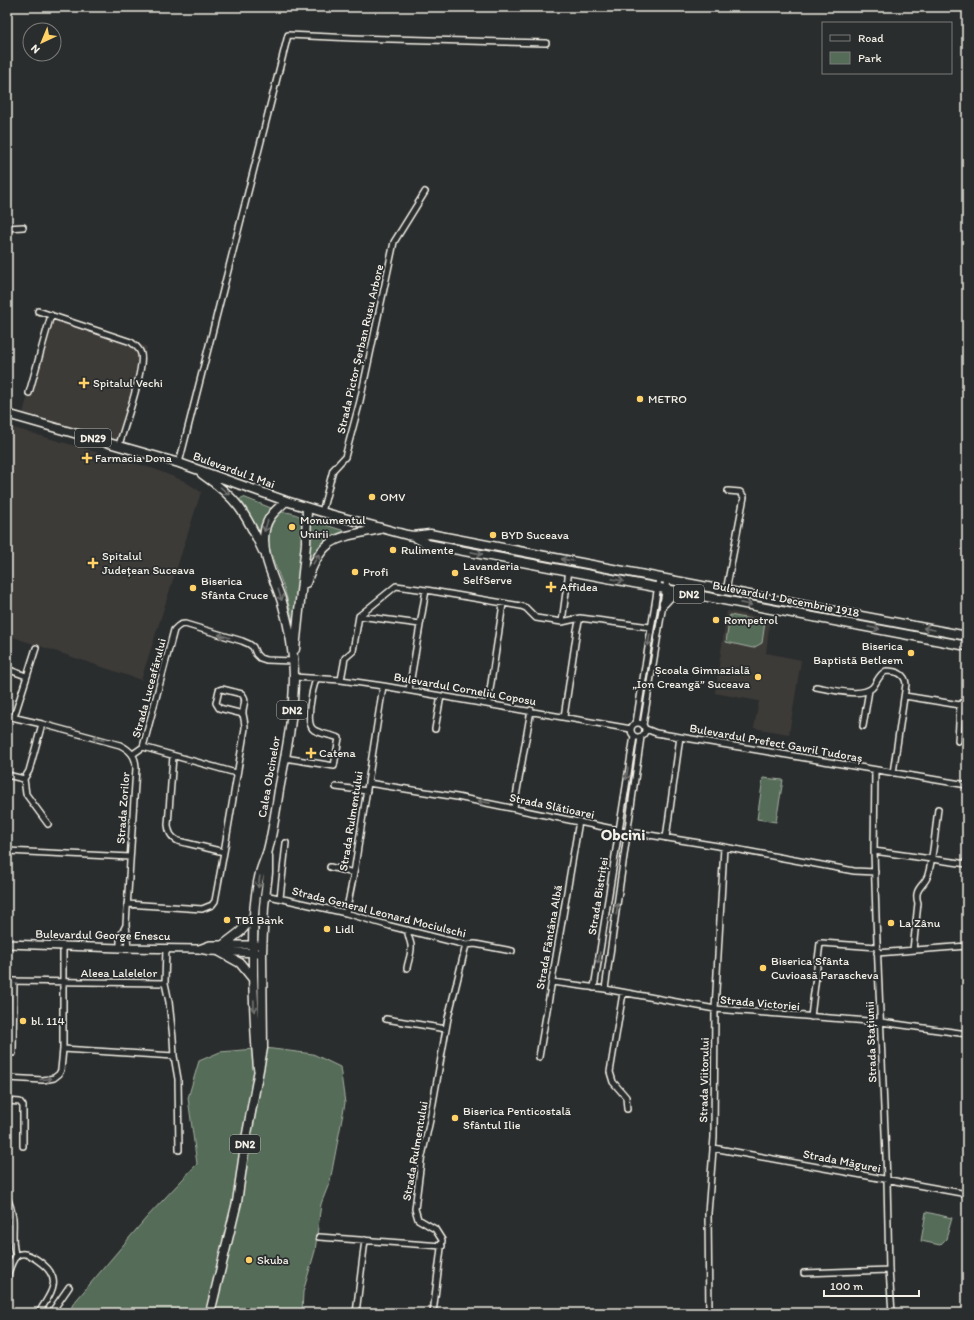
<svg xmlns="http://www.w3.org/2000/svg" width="974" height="1320" viewBox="0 0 974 1320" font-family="Itim,sans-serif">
<rect width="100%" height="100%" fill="#2a2d2e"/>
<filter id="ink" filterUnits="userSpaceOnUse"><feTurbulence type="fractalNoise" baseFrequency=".025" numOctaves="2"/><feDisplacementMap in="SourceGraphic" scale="8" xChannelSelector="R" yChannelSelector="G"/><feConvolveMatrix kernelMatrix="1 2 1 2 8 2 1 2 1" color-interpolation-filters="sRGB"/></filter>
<g filter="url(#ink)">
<path fill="#3e3b39" d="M51,315L147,347L120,441L23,413Z
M7,426L154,469L184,481L201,492L141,680L7,635Z
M727,611L770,619L766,653L801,660L789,734L754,728L759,701L715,693Z"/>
<path fill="#556c59" stroke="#a4aea0" d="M243,497L271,508V510L263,524L259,532L249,516L237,503L239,500Z
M282,512C290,512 296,514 303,518L305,526L295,627C291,614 288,601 284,588C279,574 267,548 267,534C267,524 273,517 282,512Z
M316,522L348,532L339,535L306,574L310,549L311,524Z
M730,615L765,622L762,643L753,648L726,642Z
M763,778L783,780L776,822L757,819Z
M265,1048L313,1054L340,1067L345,1103L330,1181L321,1204L315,1251L303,1292L302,1313H69L73,1304L147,1217L197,1164L188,1098L199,1061L220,1052Z
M926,1212L952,1218L946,1239L940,1245L921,1241Z"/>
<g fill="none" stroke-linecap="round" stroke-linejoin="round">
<defs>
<path id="street" d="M7,228L23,227
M38,311L131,342C135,345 140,349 141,354C145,368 124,428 119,445
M29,393L51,315
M179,463L288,35L353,38L546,43
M322,512L333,470L345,457L360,401L394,242L425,192
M726,591L744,497L740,492L728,491
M359,616L420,624
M562,622L569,570
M7,669L26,676
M294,677L341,680L383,686L631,729
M341,680L345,658L353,651L359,616L396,586L426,590L521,606L526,608L536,618L562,622L580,618L650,627
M816,687C830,689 860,698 872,688C877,683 878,675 886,671C896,671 905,673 906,684L893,773
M409,690L426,590
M905,696L960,705
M488,703L503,604
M7,716L42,724L120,745C130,750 136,756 136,768L126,924L128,948
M14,717L36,648
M564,717L577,630L580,618
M631 730a7 7 0 1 1 14 0a7 7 0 1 1-14 0Z
M636,723L659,579
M42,724L29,771L24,779L26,794L48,824
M643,725L667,580
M863,726L869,690
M435,729L441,696
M646,729L656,733L967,785
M958,741L960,705L967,698
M143,747L236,773
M133,754L143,747L174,630C178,626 180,624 185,624L242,641L249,644L253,647L256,654L260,658L266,660L293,661
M173,756L168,825C169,833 171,837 178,841L224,852L245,728C245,723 244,719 243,714C242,707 248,700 242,694L222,689L219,690L216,703L219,708L243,714
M285,758L334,766L339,738C331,735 321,734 314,730C304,724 313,688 316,678
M875,770L874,851L876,917L887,1180L889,1270L892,1313
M7,775L24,779
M368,783L457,797L618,830L724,847L854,871L875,872
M336,787L367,791
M514,808L531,710
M666,838L680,737
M7,851L130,857
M874,851L967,864
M330,867L354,873
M265,895L346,913L390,926L466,945L475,944L512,951
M280,898L286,843
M127,904L202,909L212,905L215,901L224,852
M346,913L354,873L383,686
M120,948V937L126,925
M913,950L918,903C913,888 925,886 928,875C934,854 935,831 938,809
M877,953L967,946
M407,968C408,961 412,953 411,945C410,939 407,935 408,930
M7,981L165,983L166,948
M552,982L605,989L715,1009L881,1022L967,1034
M165,983L169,1002L173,1038L174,1056L178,1079L179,1150
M594,988L634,736
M605,989L641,737
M623,993L610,1072L613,1082L626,1097L627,1109
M811,1017L820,943H822L877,947
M386,1019L446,1029
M63,1049L174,1056
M13,1053L14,981
M539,1057L579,821
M7,1078L43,1080L54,1078L59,1074L61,1070L63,1049V946
M7,1101L20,1102L23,1106V1146
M713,1148L967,1194
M7,1197C10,1204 12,1211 13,1218C14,1230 11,1245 16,1256
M319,1237L442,1246
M804,1273L889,1270
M7,1278C9,1271 11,1260 18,1255C27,1249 49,1267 52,1276C53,1278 54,1283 53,1285C52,1295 43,1304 39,1313
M51,1313L69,1287
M356,1313L365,1240
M433,1313L442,1240L435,1229L418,1219L415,1209L421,1161L430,1120L448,1018L466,945
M709,1313L708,1213L714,1137L715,1009L724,847"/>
<path id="secondary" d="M7,944L120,948L199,949L210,951L258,953
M199,949L210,945H258"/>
<path id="primary" d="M7,414L179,463L286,501L322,512L407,535L413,536L430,534C609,568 788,603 967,636
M202,474C237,498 245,512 263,551
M413,536L427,544L967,646
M306,583C322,536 336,538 380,529
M664,603L675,591
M295,649L306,544L307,508
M223,945L240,932L254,916
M220,952L240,963L253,979
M258,1068C255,1037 254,1006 253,975C253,941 252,906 260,873C262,865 266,857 268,850C273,830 276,810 279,790C286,753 294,715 294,677C294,651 289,626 282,602C275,580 260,554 265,530C267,517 277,509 286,501
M210,1313L237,1202L246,1139L263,1048L262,953L264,906L268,873V856"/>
</defs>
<use href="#street" stroke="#f4f1e8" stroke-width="8"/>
<use href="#secondary" stroke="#f4f1e8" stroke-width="10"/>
<use href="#primary" stroke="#f4f1e8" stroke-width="11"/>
<use href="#street" stroke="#2a2d2e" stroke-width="5"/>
<use href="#secondary" stroke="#2a2d2e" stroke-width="7"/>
<use href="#primary" stroke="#2a2d2e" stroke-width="8"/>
</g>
<defs><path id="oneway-shaft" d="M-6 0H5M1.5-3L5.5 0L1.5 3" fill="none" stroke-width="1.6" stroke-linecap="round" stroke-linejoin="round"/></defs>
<g stroke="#71726f">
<use href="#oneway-shaft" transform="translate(225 491) rotate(41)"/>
<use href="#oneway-shaft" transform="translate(266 526) rotate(108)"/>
<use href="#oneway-shaft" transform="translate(477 553) rotate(11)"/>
<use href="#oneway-shaft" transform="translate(316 559) rotate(-59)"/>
<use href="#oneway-shaft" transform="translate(567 560) rotate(-170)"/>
<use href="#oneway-shaft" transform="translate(618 580) rotate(11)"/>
<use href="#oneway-shaft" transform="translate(280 595) rotate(72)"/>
<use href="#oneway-shaft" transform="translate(746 604) rotate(11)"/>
<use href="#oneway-shaft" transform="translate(874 628) rotate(11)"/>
<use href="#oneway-shaft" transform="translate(929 629) rotate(-170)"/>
<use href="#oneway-shaft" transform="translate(224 636) rotate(-164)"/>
<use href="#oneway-shaft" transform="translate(649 640) rotate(99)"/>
<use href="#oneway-shaft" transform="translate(98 739) rotate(-165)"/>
<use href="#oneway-shaft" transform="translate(627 774) rotate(99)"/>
<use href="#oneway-shaft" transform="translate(484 802) rotate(-169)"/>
<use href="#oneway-shaft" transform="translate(259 882) rotate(98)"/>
<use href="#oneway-shaft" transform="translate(617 909) rotate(-82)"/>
<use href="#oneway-shaft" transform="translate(599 958) rotate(99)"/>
<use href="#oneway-shaft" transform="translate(254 1006) rotate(88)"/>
<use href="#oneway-shaft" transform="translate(46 1079) rotate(-6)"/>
</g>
</g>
<g fill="#ffd166" stroke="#2a2d2e" stroke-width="1.5">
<path d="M82 377h4v4h4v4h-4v4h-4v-4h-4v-4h4z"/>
<circle cx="640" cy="399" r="4"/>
<path d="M85 452h4v4h4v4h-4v4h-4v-4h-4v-4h4z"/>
<circle cx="372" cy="497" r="4"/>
<circle cx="292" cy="527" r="4"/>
<circle cx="493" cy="535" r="4"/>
<circle cx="393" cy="550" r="4"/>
<path d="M91 557h4v4h4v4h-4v4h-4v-4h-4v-4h4z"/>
<circle cx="355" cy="572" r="4"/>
<circle cx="455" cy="573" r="4"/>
<path d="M549 581h4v4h4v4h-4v4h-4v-4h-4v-4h4z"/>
<circle cx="193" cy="588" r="4"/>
<circle cx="716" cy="620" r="4"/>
<circle cx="911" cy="653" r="4"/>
<circle cx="758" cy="677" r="4"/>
<path d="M309 747h4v4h4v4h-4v4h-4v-4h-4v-4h4z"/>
<circle cx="227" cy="920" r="4"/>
<circle cx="891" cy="923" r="4"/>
<circle cx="327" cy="929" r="4"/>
<circle cx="763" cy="968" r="4"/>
<circle cx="23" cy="1021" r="4"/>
<circle cx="455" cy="1118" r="4"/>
<circle cx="249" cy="1260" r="4"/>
</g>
<g text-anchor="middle" stroke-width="3.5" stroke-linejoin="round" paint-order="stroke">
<g fill="#2a2d2e" stroke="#b7b6b0" stroke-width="1">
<rect x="75" y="429" width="36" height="18" rx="3"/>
<rect x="674" y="585" width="30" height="18" rx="3"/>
<rect x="277" y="701" width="30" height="18" rx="3"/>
<rect x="230" y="1135" width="30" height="18" rx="3"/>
</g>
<g font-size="11" font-weight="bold" fill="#f4f1e8">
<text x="93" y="442">DN29</text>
<text x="689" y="598">DN2</text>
<text x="292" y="714">DN2</text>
<text x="245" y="1148">DN2</text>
</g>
<g font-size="12" fill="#f4f1e8" stroke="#2a2d2e">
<text transform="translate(360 349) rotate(-77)" y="4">Strada Pictor Șerban Rusu Arbore</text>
<text transform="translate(234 470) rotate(20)" y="4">Bulevardul 1 Mai</text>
<text transform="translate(786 599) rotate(11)" y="4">Bulevardul 1 Decembrie 1918</text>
<text transform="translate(149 688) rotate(-75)" y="4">Strada Luceafărului</text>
<text transform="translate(465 689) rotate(10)" y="4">Bulevardul Corneliu Coposu</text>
<text transform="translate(776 743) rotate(10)" y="4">Bulevardul Prefect Gavril Tudoraș</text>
<text transform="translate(269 777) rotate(-80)" y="4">Calea Obcinelor</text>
<text transform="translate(552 806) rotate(12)" y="4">Strada Slătioarei</text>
<text transform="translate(123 808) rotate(-86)" y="4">Strada Zorilor</text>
<text transform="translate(351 821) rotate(-81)" y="4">Strada Rulmentului</text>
<text transform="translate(598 896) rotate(-81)" y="4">Strada Bistriței</text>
<text transform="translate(379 912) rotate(14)" y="4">Strada General Leonard Mociulschi</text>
<text transform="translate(103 935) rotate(1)" y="4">Bulevardul George Enescu</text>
<text transform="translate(549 937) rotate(-80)" y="4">Strada Fântâna Albă</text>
<text x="119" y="977">Aleea Lalelelor</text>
<text transform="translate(760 1003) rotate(5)" y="4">Strada Victoriei</text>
<text transform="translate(871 1042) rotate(-92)" y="4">Strada Stațiunii</text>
<text transform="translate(704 1080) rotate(-89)" y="4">Strada Viitorului</text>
<text transform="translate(415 1151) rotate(-80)" y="4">Strada Rulmentului</text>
<text transform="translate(842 1161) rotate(11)" y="4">Strada Măgurei</text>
</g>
<g font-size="12" fill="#f4f1e8" stroke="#2a2d2e" text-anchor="start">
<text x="93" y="387">Spitalul Vechi</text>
<text x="648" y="403">METRO</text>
<text x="95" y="462">Farmacia Dona</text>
<text x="380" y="501">OMV</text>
<text x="300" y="524">Monumentul<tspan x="300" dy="14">Unirii</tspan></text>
<text x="501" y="539">BYD Suceava</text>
<text x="401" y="554">Rulimente</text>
<text x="102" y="560">Spitalul<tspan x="102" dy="14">Județean Suceava</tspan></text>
<text x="463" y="570">Lavanderia<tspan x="463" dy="14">SelfServe</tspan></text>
<text x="363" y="576">Profi</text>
<text x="201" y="585">Biserica<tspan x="201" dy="14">Sfânta Cruce</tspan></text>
<text x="560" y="591">Affidea</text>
<text x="724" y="624">Rompetrol</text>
<text x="903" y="650" text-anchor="end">Biserica<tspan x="903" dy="14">Baptistă Betleem</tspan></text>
<text x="750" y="674" text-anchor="end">Școala Gimnazială<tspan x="750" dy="14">„Ion Creangă” Suceava</tspan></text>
<text x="319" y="757">Catena</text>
<text x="235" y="924">TBI Bank</text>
<text x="899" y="927">La Zânu</text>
<text x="335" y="933">Lidl</text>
<text x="771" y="965">Biserica Sfânta<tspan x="771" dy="14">Cuvioasă Parascheva</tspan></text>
<text x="31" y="1025">bl. 114</text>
<text x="463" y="1115">Biserica Penticostală<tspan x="463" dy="14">Sfântul Ilie</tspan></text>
<text x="257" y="1264">Skuba</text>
</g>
<g font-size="16" font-weight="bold" fill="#f4f1e8" stroke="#2a2d2e">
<text x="623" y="840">Obcini</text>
</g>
</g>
<rect width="974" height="1320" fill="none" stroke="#2a2d2e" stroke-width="24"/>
<rect x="12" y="12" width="950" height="1296" fill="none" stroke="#f4f1e8" stroke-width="1.5" filter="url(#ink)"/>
<rect x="822" y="22" width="130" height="52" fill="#2a2d2e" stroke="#7b7b78"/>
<rect x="830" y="35" width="20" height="6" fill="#2a2d2e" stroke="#7b7b78"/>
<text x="858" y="42" font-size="12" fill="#f4f1e8">Road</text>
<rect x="830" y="52" width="20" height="12" fill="#556c59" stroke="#7b7b78"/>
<text x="858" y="62" font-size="12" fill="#f4f1e8">Park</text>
<g transform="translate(42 42) rotate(224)"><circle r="19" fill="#2a2d2e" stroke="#7b7b78"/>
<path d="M0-3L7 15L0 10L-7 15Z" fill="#ffd166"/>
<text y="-6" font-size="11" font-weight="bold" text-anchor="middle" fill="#f4f1e8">N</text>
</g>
<path d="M824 1290v6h95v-6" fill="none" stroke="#f4f1e8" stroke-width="2"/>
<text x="830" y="1290" font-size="12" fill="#f4f1e8" stroke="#2a2d2e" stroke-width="3" paint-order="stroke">100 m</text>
</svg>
